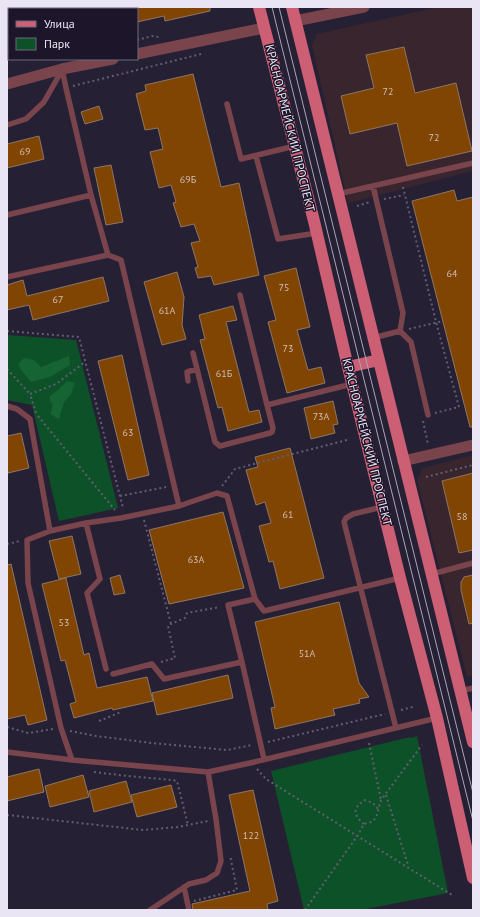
<svg xmlns="http://www.w3.org/2000/svg" width="480" height="917" viewBox="0 0 480 917" font-family="'PT Sans',sans-serif">
<rect width="100%" height="100%" fill="#262035"/>
<path fill="#38252d" d="M438,7H472L473,11V171L348,203L312,45L317,34Z
M473,455V676L467,677L417,479L423,468Z"/>
<path fill="#0d5128" d="M7,335L76,340L118,508L59,521L32,405L7,400Z
M417,736L448,893L361,910H304L271,771L410,737L411,738Z"/>
<path fill="#166334" d="M69,356L70,365L50,377L31,382L21,370L18,364L24,358L34,360L41,367Z
M67,381L75,383L71,394L64,402L59,419L50,414L53,405L50,401V396L58,390Z"/>
<path fill="#804502" stroke="#8e7664" d="M137,7H210V11L165,21L164,16L137,22Z
M404,47L415,93L456,83L472,151L407,166L397,123L350,134L341,96L374,88L366,55Z
M193,74L221,187L239,183L259,275L214,285L211,276L198,278L195,268L198,267L191,243L200,241L194,224L181,227L173,203L176,202L171,185L159,188L150,152L163,149L158,128L145,130L136,94L146,91L145,85Z
M99,106L103,119L85,124L81,112Z
M39,136L44,159L7,168V144Z
M111,165L123,222L106,225L94,168Z
M454,190L457,201L473,197V427H470L412,201Z
M296,268L310,327L297,330L308,370L321,367L325,383L287,393L268,322L276,320L264,276Z
M177,272L184,297L182,325L186,339L162,345L144,282Z
M103,277L109,301L33,320L29,305L7,310V285L23,280L27,296Z
M233,306L237,320L226,322L249,412L259,410L262,422L228,431L222,407L218,408L200,340L205,339L199,315Z
M122,355L149,475L128,480L98,361Z
M333,401L338,424L333,425L335,433L311,439L304,408Z
M21,433L29,468L8,473L7,467V436Z
M290,448L324,578L280,589L273,561L269,562L259,526L271,523L265,502L256,505L246,470L258,467L255,457Z
M473,473V550L459,553L442,481Z
M223,512L244,588L169,604L149,530Z
M72,536L81,574L59,579L49,541Z
M11,564L47,720L28,725L25,715L7,719V565Z
M120,575L125,593L114,595L110,578Z
M473,575V623L469,624L461,590V582L464,577Z
M66,578L84,655L89,653L97,688L147,677L153,701L113,710L112,708L74,718L70,704L76,702L65,660L61,661L42,584Z
M339,602L359,683L369,697L359,699L360,703L333,709L335,715L275,729L271,708L275,707L255,622Z
M228,675L233,698L157,715L152,693Z
M39,769L44,792L7,801V777Z
M83,775L89,797L50,807L45,786Z
M126,781L132,802L94,812L89,791Z
M171,785L177,807L137,817L131,795Z
M253,790L278,901L267,904L268,910H193L192,904L250,891L229,795Z"/>
<g fill="none" stroke-linecap="round" stroke-linejoin="round">
<path stroke="#625d70" stroke-width="2" stroke-dasharray="2 3" stroke-linecap="butt" d="M137,40L152,36L159,37
M73,86L201,54
M403,187L436,322L459,407L435,413
M384,199L404,195
M357,206L370,202
M409,329L443,321
M7,331L79,337L123,508L122,509
M7,369L30,394
M36,413L30,394L56,384L85,362
M38,416L115,510
M423,421L428,444
M426,477L473,465
M222,486L235,469L347,440
M120,496L166,487
M144,520L171,624
M7,544L20,541
M161,662L175,658L168,626L171,624L185,618L187,613L220,607
M401,710L413,707
M99,721L121,712
M7,727L28,733L53,729
M70,731L96,736L152,743L227,750L252,745
M268,742L385,714
M369,743L381,800
M257,769L266,779L452,895
M94,772L128,776L172,780L177,781L188,825
M386,795L408,865
M7,815L98,825L143,830L178,827L208,821
M364,824C353,815 352,808 365,800L373,803L378,809
M194,901L237,890L230,855
M305,910L358,835L364,824L371,822L376,818L381,800L422,745"/>
<path stroke="#7a444d" stroke-width="5.5" d="M62,69L66,88L70,105L91,195L108,255
M227,104L241,159L295,146
M7,125L26,119L44,102L62,70
M256,156L278,239L317,233
M373,186L403,313L400,331L411,342L428,415
M338,194L473,163
M7,215L91,195
M7,277L108,255L121,260L174,485L179,506L121,518L86,523L50,531L27,540L28,583L61,728L72,760
M240,295L267,405L352,384
M373,338L400,331
M193,353L197,369
M188,381L187,372L197,369L215,442L220,446L270,433L272,432L273,428L267,405
M7,406L17,409L30,419L50,531
M179,506L217,493L227,496L255,599L264,611L400,578
M382,507L353,514L346,518L344,522L396,728
M86,523L100,579L87,593L106,669
M432,574L473,563
M242,662L228,605L255,599
M113,674L152,664L164,679L242,662L264,759
M460,691L473,688
M7,752L72,760L208,772L250,763L437,718
M184,887L189,910
M150,910L189,884L206,880L217,873L221,861L216,819L208,772"/>
<path stroke="#7a444d" stroke-width="11" d="M295,21L364,7
M137,54L264,28
M7,84L62,69L113,59
M403,461L473,445"/>
<path stroke="#cd5f75" stroke-width="12" d="M259,7L314,221L348,367L400,578L437,718L473,878
M292,7L473,742
M348,367L379,360"/>
<path stroke="#a8a4b5" stroke-width="1" d="M272,7L473,821
M279,7L473,793"/>
</g>
<g text-anchor="middle" stroke-width="3" stroke-linejoin="round" paint-order="stroke">
<g font-size="10" fill="#cfbdb8">
<text x="388" y="95">72</text>
<text x="434" y="141">72</text>
<text x="25" y="155">69</text>
<text x="188" y="183">69Б</text>
<text x="452" y="277">64</text>
<text x="284" y="291">75</text>
<text x="58" y="303">67</text>
<text x="167" y="314">61А</text>
<text x="288" y="352">73</text>
<text x="224" y="377">61Б</text>
<text x="321" y="420">73А</text>
<text x="128" y="436">63</text>
<text x="288" y="518">61</text>
<text x="462" y="520">58</text>
<text x="196" y="563">63А</text>
<text x="64" y="626">53</text>
<text x="307" y="657">51А</text>
<text x="251" y="839">122</text>
</g>
<g font-size="12" fill="#e9e5f4" stroke="#1d162b">
<text transform="translate(290 128) rotate(76)" y="4">КРАСНОАРМЕЙСКИЙ ПРОСПЕКТ</text>
<text transform="translate(367 442) rotate(76)" y="4">КРАСНОАРМЕЙСКИЙ ПРОСПЕКТ</text>
</g>
</g>
<rect width="480" height="917" fill="none" stroke="#e9e5f4" stroke-width="16"/>
<rect x="8" y="8" width="130" height="52" fill="#1d162b" stroke="#6f697b"/>
<rect x="16" y="21" width="20" height="6" fill="#cd5f75" stroke="#6f697b"/>
<text x="44" y="28" font-size="12" fill="#e9e5f4">Улица</text>
<rect x="16" y="38" width="20" height="12" fill="#0d5128" stroke="#6f697b"/>
<text x="44" y="48" font-size="12" fill="#e9e5f4">Парк</text>
</svg>
